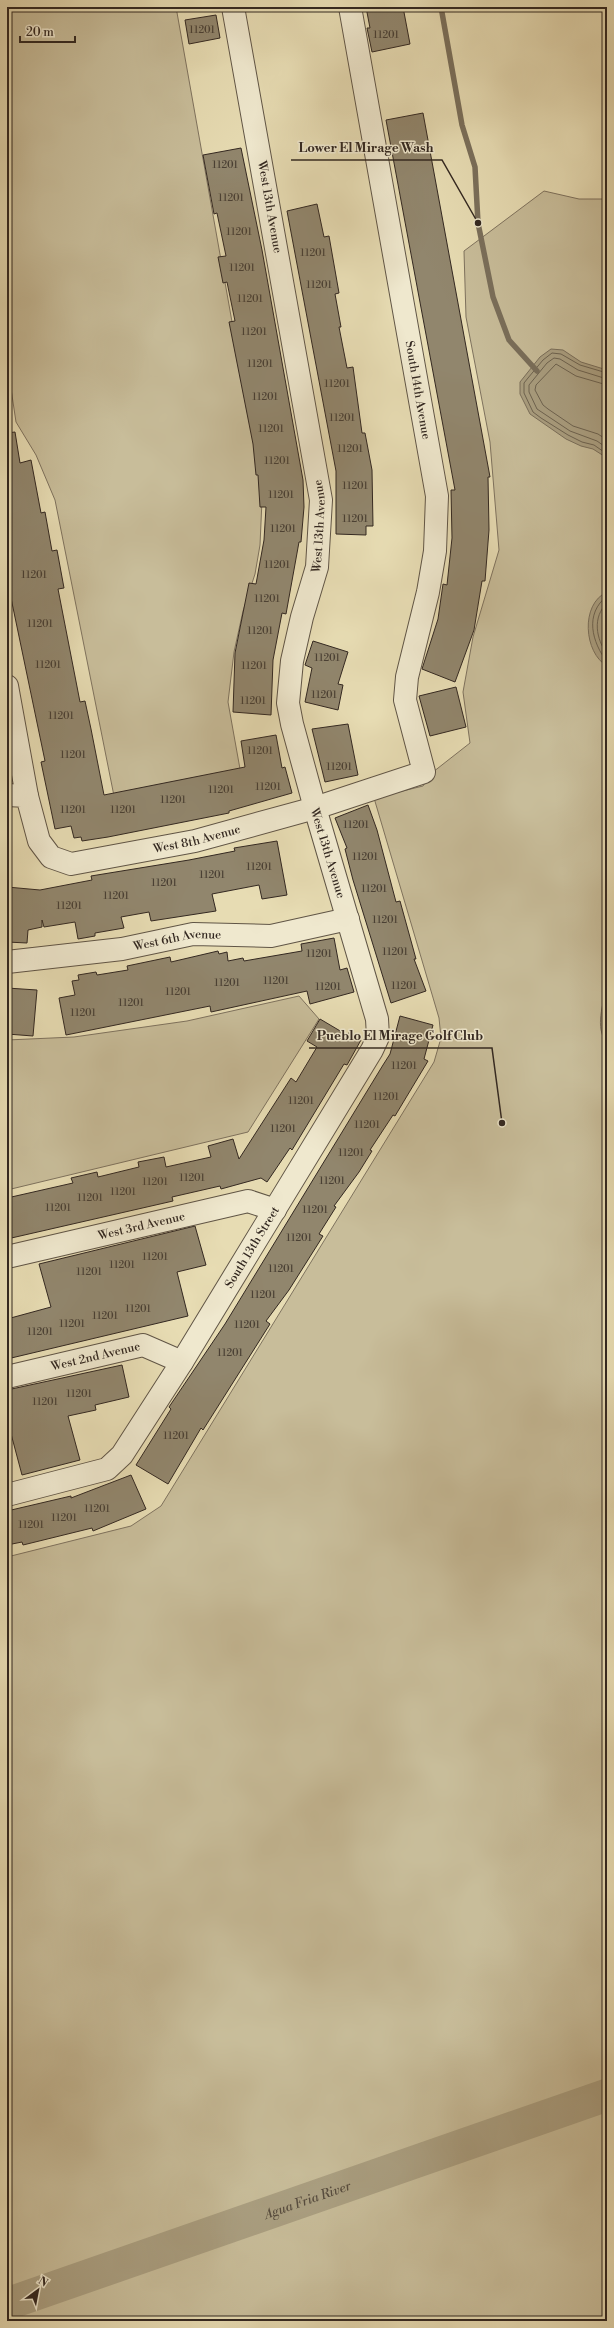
<svg xmlns="http://www.w3.org/2000/svg" width="614" height="2328" viewBox="0 0 614 2328" font-family="'Libre Bodoni',serif">
<rect width="100%" height="100%" fill="#e7dcb3"/>
<filter id="stains"><feTurbulence type="fractalNoise" baseFrequency=".005" numOctaves="4"/><feColorMatrix values="0 0 0 0 .2 0 0 0 0 .09 0 0 0 0 .02 0 0 0 .5 -.17"/></filter>
<radialGradient id="worn" r=".72"><stop offset=".6" stop-color="#630" stop-opacity="0"/><stop offset="1" stop-color="#630" stop-opacity=".3"/></radialGradient>
<path fill="#c8bd9a" stroke="#7e725e" d="M7,7H176L255,451L262,500L260,545L255,574L243,611L234,652L228,702L240,769L115,801L55,500L36,455L16,422L7,362Z
M544,191L579,199H607V2321H7V1557L131,1526L161,1506L434,1062L441,1038L439,1018L374,798L423,786L433,772L470,743L463,692L473,637L499,550L490,442L466,317L464,251Z
M299,996L319,1019L248,1132L7,1190V1040L74,1037L187,1021Z"/>
<path fill="#aa9f81" stroke="#7a6f5b" d="M551,349L563,350L581,362L607,370V458L593,449L581,446L566,439L530,414L520,394V382L540,357Z
M607,592V666C584,653 580,604 607,592Z
M607,960V1044C594,1026 604,1005 606,986C607,977 607,969 607,960Z"/>
<g fill="none" stroke-linecap="round" stroke-linejoin="round">
<path stroke="#6e6451" stroke-width="1" d="M607,373L580,365L561,354L552,353L543,360L528,378L524,383V393L533,412L541,418L568,435L582,442L594,445L607,454
M607,379L578,370L560,359L554,358L547,363L529,385V392L537,409L570,431L597,441L607,448
M607,385L576,376L556,364L536,385L535,390L543,405L548,409L573,426L598,434L607,440
M607,596C584,614 592,642 607,662
M607,603C592,617 596,639 607,654"/>
<path stroke="#7a6f5b" stroke-width="5.5" d="M441,7L462,125L475,167L478,223L493,297L509,340L537,371"/>
<path stroke="#aa9f81" stroke-width="33" id="s1" d="M7,2304L607,2095"/>
</g>
<path fill="#91866d" stroke="#332821" d="M366,7H403L410,44L372,52L367,28H370Z
M216,15L220,38L189,44L185,20Z
M423,113L490,477H488L489,530L485,581H482L474,630L455,682L422,669L438,619L443,584L447,585L452,538L451,490H455L386,120Z
M241,148L262,250L303,480L304,507L301,542H299L286,614L282,613L273,660L271,715L233,712L235,653L249,583L256,584L264,540L266,507H260L258,475H256L253,444L229,322L235,321L227,282L223,283L218,257L226,256L217,213L214,214L203,155Z
M317,204L324,237L329,236L339,293L335,294L341,327H339L347,368L353,367L362,433H365L372,470L373,526H366V535L336,534V471L287,211Z
M15,432L20,463L31,460L41,513L45,512L52,551L57,550L64,588L58,589L80,702L85,701L91,729L104,795L245,767L241,741L276,735L282,768L285,767L292,793L229,811V813L108,837L82,841L81,837L74,838L71,826L55,829L41,762L45,761L11,598H8L7,591V433Z
M313,641L348,652L338,684L343,685L338,710L305,702L312,668L305,665Z
M456,687L466,727L430,736L419,696Z
M348,724L358,775L325,782L312,729Z
M368,805L377,830L396,902L400,901L416,959H414L426,991L391,1003L353,880L345,849L347,848L335,818Z
M277,841L287,895L262,899L259,885L212,894L216,911L151,921L149,912L121,917L124,928L95,933V936L78,939L75,922L44,927L42,920V927L28,930L27,943L7,942V887L40,890L92,880L91,876L189,860L235,851L234,848Z
M334,938L340,970L347,968L354,992L310,1004L307,991L211,1012L210,1006L66,1035L59,998L75,995L72,981L79,980L78,975L96,972L97,975L128,970L127,966L170,957L171,962L218,951L219,954L227,952L228,961L243,958L244,961L302,951L301,944Z
M7,988L37,990L33,1036L7,1034Z
M400,1016L433,1025L424,1059L428,1061L395,1116L393,1115L370,1150L372,1151L359,1172L334,1206L336,1207L319,1234L323,1236L289,1290L266,1321L270,1324L203,1430L201,1428L168,1484L136,1465L171,1409L169,1407L225,1324L383,1065L390,1054Z
M320,1019L347,1035L348,1033L361,1040L347,1065L344,1064L292,1150L290,1148L267,1182L261,1178L221,1189L220,1186L172,1197L173,1201L7,1239V1198L73,1183L71,1178L97,1172L98,1177L139,1167L138,1162L164,1157L166,1167L211,1157L208,1146L233,1139L239,1159L291,1078L296,1082L317,1047L307,1041Z
M195,1226L206,1265L177,1272L188,1316L7,1359V1319L51,1307L39,1264Z
M122,1365L129,1397L95,1405L96,1410L68,1416L80,1460L22,1475L10,1430L7,1431V1390Z
M131,1475L146,1509L93,1531L92,1528L23,1545L22,1542L7,1545V1511L71,1496V1498Z"/>
<g fill="none" stroke-linecap="round" stroke-linejoin="round">
<defs>
<g id="minor">
<path d="M7,686L27,796"/>
<path id="s2" d="M7,795L27,796L39,841L51,857L71,864L195,841L315,808L424,772L405,700L407,677L428,592L435,551L437,496L350,7"/>
<path id="s3" d="M7,962L122,949L193,934L271,936L348,919"/>
<path id="s4" d="M7,1257L248,1201L275,1210"/>
<path id="s5" d="M7,1377L143,1345L182,1362"/>
<path id="s6" d="M7,1495L107,1469L122,1455L182,1362L372,1050L378,1037L377,1019L315,808L292,724L288,703L292,661L302,617L317,567L321,500L233,7"/>
</g>
</defs>
<use href="#minor" stroke="#605546" stroke-width="24"/>
<use href="#minor" stroke="#efe8ce" stroke-width="22"/>
</g>
<g text-anchor="middle" stroke-width="3" stroke-linejoin="round" paint-order="stroke">
<g font-size="10" fill="#4a4034">
<text x="202" y="33">11201</text>
<text x="386" y="38">11201</text>
<text x="225" y="168">11201</text>
<text x="231" y="201">11201</text>
<text x="239" y="235">11201</text>
<text x="313" y="256">11201</text>
<text x="242" y="271">11201</text>
<text x="319" y="288">11201</text>
<text x="250" y="302">11201</text>
<text x="254" y="335">11201</text>
<text x="260" y="367">11201</text>
<text x="337" y="387">11201</text>
<text x="265" y="400">11201</text>
<text x="342" y="421">11201</text>
<text x="271" y="432">11201</text>
<text x="350" y="452">11201</text>
<text x="277" y="464">11201</text>
<text x="355" y="489">11201</text>
<text x="281" y="498">11201</text>
<text x="355" y="522">11201</text>
<text x="283" y="532">11201</text>
<text x="277" y="568">11201</text>
<text x="34" y="578">11201</text>
<text x="267" y="602">11201</text>
<text x="40" y="627">11201</text>
<text x="260" y="634">11201</text>
<text x="327" y="661">11201</text>
<text x="48" y="668">11201</text>
<text x="254" y="669">11201</text>
<text x="324" y="698">11201</text>
<text x="253" y="704">11201</text>
<text x="61" y="719">11201</text>
<text x="260" y="754">11201</text>
<text x="73" y="758">11201</text>
<text x="339" y="770">11201</text>
<text x="268" y="790">11201</text>
<text x="221" y="793">11201</text>
<text x="173" y="803">11201</text>
<text x="73" y="813">11201</text>
<text x="123" y="813">11201</text>
<text x="356" y="828">11201</text>
<text x="365" y="860">11201</text>
<text x="259" y="870">11201</text>
<text x="212" y="878">11201</text>
<text x="164" y="886">11201</text>
<text x="374" y="892">11201</text>
<text x="116" y="899">11201</text>
<text x="69" y="909">11201</text>
<text x="385" y="923">11201</text>
<text x="395" y="955">11201</text>
<text x="319" y="957">11201</text>
<text x="276" y="984">11201</text>
<text x="227" y="986">11201</text>
<text x="404" y="989">11201</text>
<text x="328" y="990">11201</text>
<text x="178" y="995">11201</text>
<text x="131" y="1006">11201</text>
<text x="83" y="1016">11201</text>
<text x="404" y="1069">11201</text>
<text x="386" y="1100">11201</text>
<text x="301" y="1104">11201</text>
<text x="367" y="1128">11201</text>
<text x="283" y="1132">11201</text>
<text x="351" y="1156">11201</text>
<text x="192" y="1181">11201</text>
<text x="332" y="1184">11201</text>
<text x="155" y="1185">11201</text>
<text x="123" y="1195">11201</text>
<text x="90" y="1201">11201</text>
<text x="58" y="1211">11201</text>
<text x="315" y="1213">11201</text>
<text x="299" y="1241">11201</text>
<text x="155" y="1260">11201</text>
<text x="122" y="1268">11201</text>
<text x="281" y="1272">11201</text>
<text x="89" y="1275">11201</text>
<text x="263" y="1298">11201</text>
<text x="138" y="1312">11201</text>
<text x="105" y="1319">11201</text>
<text x="72" y="1327">11201</text>
<text x="247" y="1328">11201</text>
<text x="40" y="1335">11201</text>
<text x="230" y="1356">11201</text>
<text x="79" y="1397">11201</text>
<text x="45" y="1405">11201</text>
<text x="176" y="1439">11201</text>
<text x="97" y="1512">11201</text>
<text x="64" y="1521">11201</text>
<text x="31" y="1528">11201</text>
</g>
<g font-size="12" fill="#332821" stroke="#efe8ce">
<text transform="translate(270 207) rotate(80)" y="4">West 13th Avenue</text>
<text transform="translate(418 390) rotate(80)" y="4">South 14th Avenue</text>
<text dy="4" stroke="none"><textPath href="#s6" startOffset="1141">West 13th Avenue</textPath></text>
<text dy="4" stroke="none"><textPath href="#s2" startOffset="236">West 8th Avenue</textPath></text>
<text transform="translate(328 853) rotate(73)" y="4">West 13th Avenue</text>
<text dy="4" stroke="none"><textPath href="#s3" startOffset="172">West 6th Avenue</textPath></text>
<text dy="4" stroke="none"><textPath href="#s4" startOffset="138">West 3rd Avenue</textPath></text>
<text dy="4" stroke="none"><textPath href="#s6" startOffset="369">South 13th Street</textPath></text>
<text dy="4" stroke="none"><textPath href="#s5" startOffset="91">West 2nd Avenue</textPath></text>
</g>
<g font-size="13" font-style="italic" fill="#574c3e" stroke="#efe8ce">
<text dy="5" stroke="none"><textPath href="#s1" startOffset="318">Agua Fria River</textPath></text>
</g>
</g>
<path fill="none" stroke="#332821" stroke-width="1.5" d="M478 223L442 160H291M502 1123L492 1048H309"/>
<g fill="#332821" stroke="#efe8ce" stroke-width="1.5">
<circle cx="478" cy="223" r="4"/>
<circle cx="502" cy="1123" r="4"/>
</g>
<g font-size="13" text-anchor="middle" font-weight="bold" fill="#332821" stroke="#efe8ce" stroke-width="3" stroke-linejoin="round" paint-order="stroke">
<text x="366" y="152">Lower El Mirage Wash</text>
<text x="400" y="1040">Pueblo El Mirage Golf Club</text>
</g>
<rect width="614" height="2328" fill="none" stroke="#e7dcb3" stroke-width="24"/>
<rect x="8" y="8" width="598" height="2312" fill="none" stroke="#332821" stroke-width="2"/>
<rect x="12" y="12" width="590" height="2304" fill="none" stroke="#332821"/>
<g transform="translate(38 2290) rotate(32)" stroke="#efe8ce" stroke-width="3" paint-order="stroke">
<path d="M0-3L7 15L0 10L-7 15Z" fill="#332821"/>
<text y="-6" font-size="11" font-weight="bold" text-anchor="middle" fill="#332821">N</text>
</g>
<path d="M20 36v6h55v-6" fill="none" stroke="#332821" stroke-width="2"/>
<text x="26" y="36" font-size="12" fill="#332821" stroke="#efe8ce" stroke-width="3" paint-order="stroke">20 m</text>
<rect width="100%" height="100%" filter="url(#stains)"/>
<rect width="100%" height="100%" fill="url(#worn)"/>
</svg>
